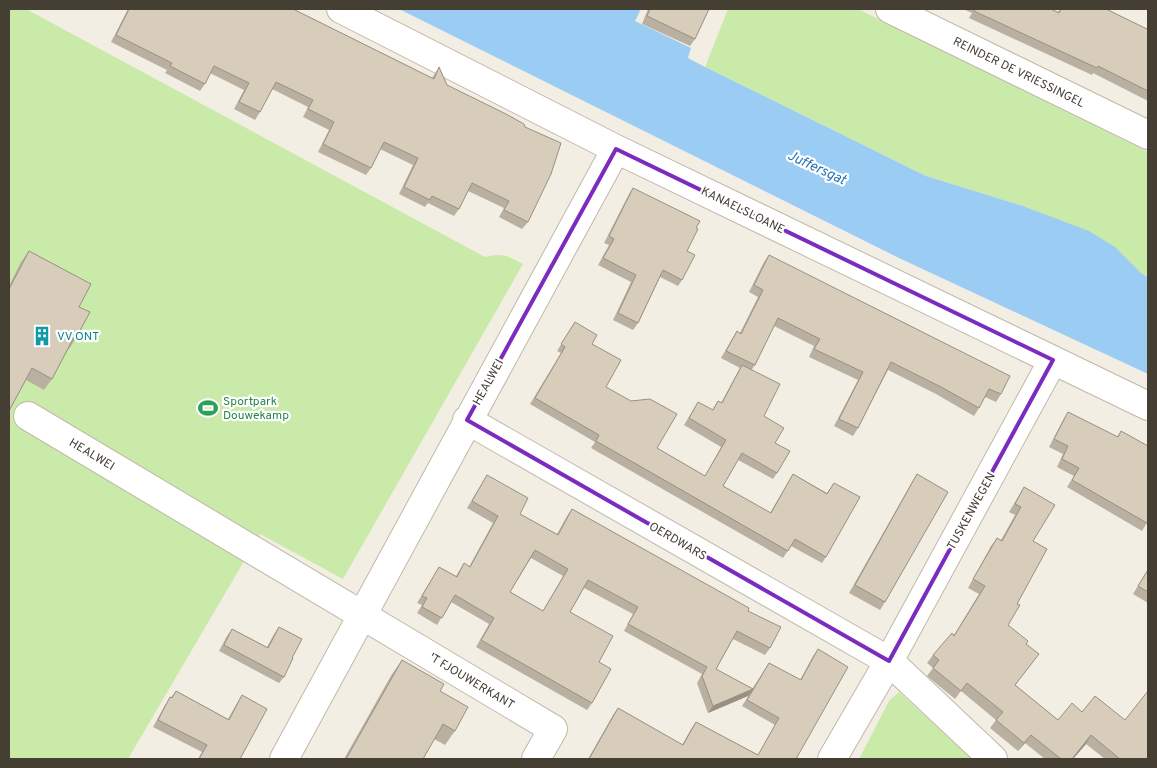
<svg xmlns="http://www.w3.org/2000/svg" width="1157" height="768" viewBox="0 0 1157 768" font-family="Overpass,sans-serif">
<rect width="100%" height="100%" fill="#f3eee3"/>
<path fill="#caeaa9" d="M9,9H26L485,257C502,253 507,255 523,264L343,579L260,534L128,759H9Z
M728,9H858L1148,152V278L1020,205L926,176L705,67Z
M899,692L972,759H859L889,701Z"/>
<path fill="#9bccf4" d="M399,9H641L635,21L691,48L688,58L705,67L926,176L1020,205L1089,231L1115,247L1141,273L1148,278V374L899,258Z"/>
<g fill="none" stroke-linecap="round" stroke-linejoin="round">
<defs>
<path id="minor" d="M341,9L616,149L1148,406
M890,9L1148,135
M28,416L553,729L536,759
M467,420L889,661L993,759
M284,759L616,149
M832,759L889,661L1053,360"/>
</defs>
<use href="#minor" stroke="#c1b9a8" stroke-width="30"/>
<use href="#minor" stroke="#fff" stroke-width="28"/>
</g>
<path fill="#bab0a1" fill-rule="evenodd" d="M128,9H293L432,78L439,67L447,85L528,222L522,229L499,217L504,208L468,191L459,209L454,216L428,203L425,207L399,194L413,165L380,149L371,168L366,175L318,152L329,130L303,117L308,107L272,89L260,112L255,120L234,109L244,90L210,73L205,84L200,91L165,73L167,70L111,42Z
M648,9H709L695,39L690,46L642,24Z
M963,9H1051L1058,12L1060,9H1106L1147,29L1148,28V101L1093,73L1092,75L969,18L972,13Z
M633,188L696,228L687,251L682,280L678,286L660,277L638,323L633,330L613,320L631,282L598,265L609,245L604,243L629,194Z
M29,251L79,307L76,338L69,349H68L52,379L44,390L26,380L9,411V286L21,262Z
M769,255L1001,394L996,402L985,397L979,408L974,416L936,394L888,370L858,428L853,436L834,426L858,380L809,357L814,346L774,326L755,365L752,369L764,416L775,443L777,473L773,479L738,460L723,486L770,513L793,474L827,493L834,483L826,557L822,563L791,546L783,558L591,448L595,442L530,404L561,353L557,351L575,322L592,344L606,387L657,448L705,476L721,447L684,425L698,402L712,410L718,401L721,403L740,368L721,358L732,339L737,331L740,333L758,297L749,292L764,262Z
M1068,412L1117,437L1121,431L1148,521L1142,531L1067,487L1074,476L1057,467L1063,454L1049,447L1063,420Z
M917,474L885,602L880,610L849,593L912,482Z
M487,475L520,514L557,534L567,516L572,509L748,611L770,648L765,655L733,639L716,669L752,689L769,663L800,680L813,656L818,649L796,759H588L613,715L618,708L682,745L691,729L696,722L758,755L775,725L742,706L751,692L748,696L708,713L697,683L702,674L624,631L633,614L584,588L570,612L599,662L592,703L587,710L476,647L489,624L451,602L437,625L417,613L422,605L417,603L439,567L456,576L464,563L469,567L493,523L467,508ZM531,558L563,576L543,611L510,592Z
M1024,487L1033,541L1017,604L1008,625L1026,644L1033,662L1015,685L1058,720L1082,712L1148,759H1105L1086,744L1073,759H1045L1025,743L1018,751L990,728L996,720L961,691L955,699L927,676L933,668L927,663L933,655L954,635L979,594L968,588L991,546L997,538L1001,540L1015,515L1009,512Z
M1148,569V603L1133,594Z
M279,627L292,658L284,677L279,683L219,651L227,636L232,629L267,647L274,634Z
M402,660L440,691L455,731L445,745L434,739L423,759H344L392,674Z
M176,691L228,719L237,703L242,695L240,759H198L202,752L153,727L165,705Z"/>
<path fill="#979083" d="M753,689L748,696L708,713L713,706Z
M1031,735L1025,743L1018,751L1024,743Z
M1091,735L1086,744L1073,759H1072Z"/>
<path fill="#d8cdbb" stroke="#979083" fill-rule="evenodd" d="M129,9H293L434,79L439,67L447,85L506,114L524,124L525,127L561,143L551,174L528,222L504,210L509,201L472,183L459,209L432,196L430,200L404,187L418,158L384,142L371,168L323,144L334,122L308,109L313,100L276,82L260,112L239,102L249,83L214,66L205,84L170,66L172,63L116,35Z
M650,9H709L695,39L647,16Z
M975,9H1051L1059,13L1061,9H1106L1147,29V28H1148V91L1098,66L1097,68L974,11Z
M633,188L700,221L696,228L698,229L687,251L695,255L682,280L663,270L638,323L618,313L636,275L603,258L614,239L609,236Z
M29,251L91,284L79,307L90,312L76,338L74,337L52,379L32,368L9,411V289Z
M769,255L1010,376L1001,394L989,389L979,408L941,387L891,362L858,428L839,419L863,372L814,349L820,339L778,318L755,365L726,351L737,331L741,334L763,290L754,285Z
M575,322L597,335L592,344L621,360L606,387L631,401L650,399L677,414L657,448L705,476L726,440L689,418L698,402L713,410L718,401L722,403L742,365L780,384L764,416L784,428L775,443L790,451L777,473L742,453L723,486L771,513L793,474L827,494L834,483L860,497L826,557L795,539L788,551L596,441L599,435L535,398L565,347L561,344Z
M1068,412L1118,437L1121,431L1148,446V521L1147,523L1072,480L1079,468L1062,459L1068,446L1054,439Z
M917,474L948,492L885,602L855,585Z
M487,475L528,498L520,514L558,535L572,509L749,608L748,611L781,627L770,648L737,631L716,669L753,689L713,706L702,676L707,667L628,624L638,607L588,580L570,612L613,636L599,662L611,669L592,703L481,640L494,618L455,595L442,618L422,607L427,598L422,596L439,567L457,577L464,563L470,567L498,516L472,501ZM535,550L568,569L543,611L510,592Z
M1024,487L1055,505L1033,541L1047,549L1017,604L1020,605L1008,625L1028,641L1026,644L1039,654L1015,685L1058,720L1072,703L1082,712L1095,696L1125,720L1148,691V759H1120L1091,735L1072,759H1061L1031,735L1024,743L996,720L1003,712L967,683L961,691L933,668L939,660L933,655L952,633L954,636L985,586L973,579L997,538L1002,541L1021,507L1015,504Z
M1148,570V592L1138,586Z
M279,627L302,639L292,658H293L284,677L224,645L232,629L268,648Z
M818,649L848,667L796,759H589L618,708L683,745L696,722L758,755L779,718L747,700L769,663L801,680Z
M402,660L444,684L440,691L468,707L455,731L443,724L423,759H346Z
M176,691L229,720L242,695L267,709L240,759H199L207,745L158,720L170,697L172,698Z"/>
<path fill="none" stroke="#7b2cbf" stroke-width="4" stroke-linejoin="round" d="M616,149L1053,360L889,661L467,420Z"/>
<defs>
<symbol id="building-bare" viewBox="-9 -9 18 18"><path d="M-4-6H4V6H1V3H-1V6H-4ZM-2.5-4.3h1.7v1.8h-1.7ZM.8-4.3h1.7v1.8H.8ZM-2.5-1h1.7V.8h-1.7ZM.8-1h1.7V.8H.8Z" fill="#0f9aa8" stroke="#fff" stroke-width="2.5" paint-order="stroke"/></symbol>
<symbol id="stadium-bare" viewBox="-9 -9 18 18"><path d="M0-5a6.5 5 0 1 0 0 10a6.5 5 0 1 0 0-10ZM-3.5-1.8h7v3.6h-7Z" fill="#2e9e5b" stroke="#fff" stroke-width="2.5" paint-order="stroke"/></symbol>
</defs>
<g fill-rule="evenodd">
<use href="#building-bare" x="28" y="322" width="28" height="28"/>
<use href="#stadium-bare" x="194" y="394" width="28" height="28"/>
</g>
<g text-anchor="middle" stroke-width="4.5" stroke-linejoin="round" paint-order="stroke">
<g font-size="12" fill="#453e33" stroke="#fff">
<text transform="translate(1019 72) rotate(26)" y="4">REINDER DE VRIESSINGEL</text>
<text transform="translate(743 210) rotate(26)" y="4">KANAELSLOANE</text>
<text transform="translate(488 382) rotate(-61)" y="4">HEALWEI</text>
<text transform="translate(92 454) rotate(31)" y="4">HEALWEI</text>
<text transform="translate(971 511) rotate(-61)" y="4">TUSKENWEGEN</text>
<text transform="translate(678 541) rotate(30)" y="4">OERDWARS</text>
<text transform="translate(472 681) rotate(31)" y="4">'T FJOUWERKANT</text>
</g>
<g font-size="12" fill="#0d838f" stroke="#fff" text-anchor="start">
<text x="57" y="340">VV ONT</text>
</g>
<g font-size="12" fill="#27864d" stroke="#fff" text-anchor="start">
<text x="223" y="405">Sportpark<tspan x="223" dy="14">Douwekamp</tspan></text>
</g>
<g font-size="14" font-style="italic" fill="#2775b5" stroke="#fff">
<text transform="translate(817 167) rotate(25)" y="5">Juffersgat</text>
</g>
</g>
<rect width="1157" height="768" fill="none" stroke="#453e33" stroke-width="20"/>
</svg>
